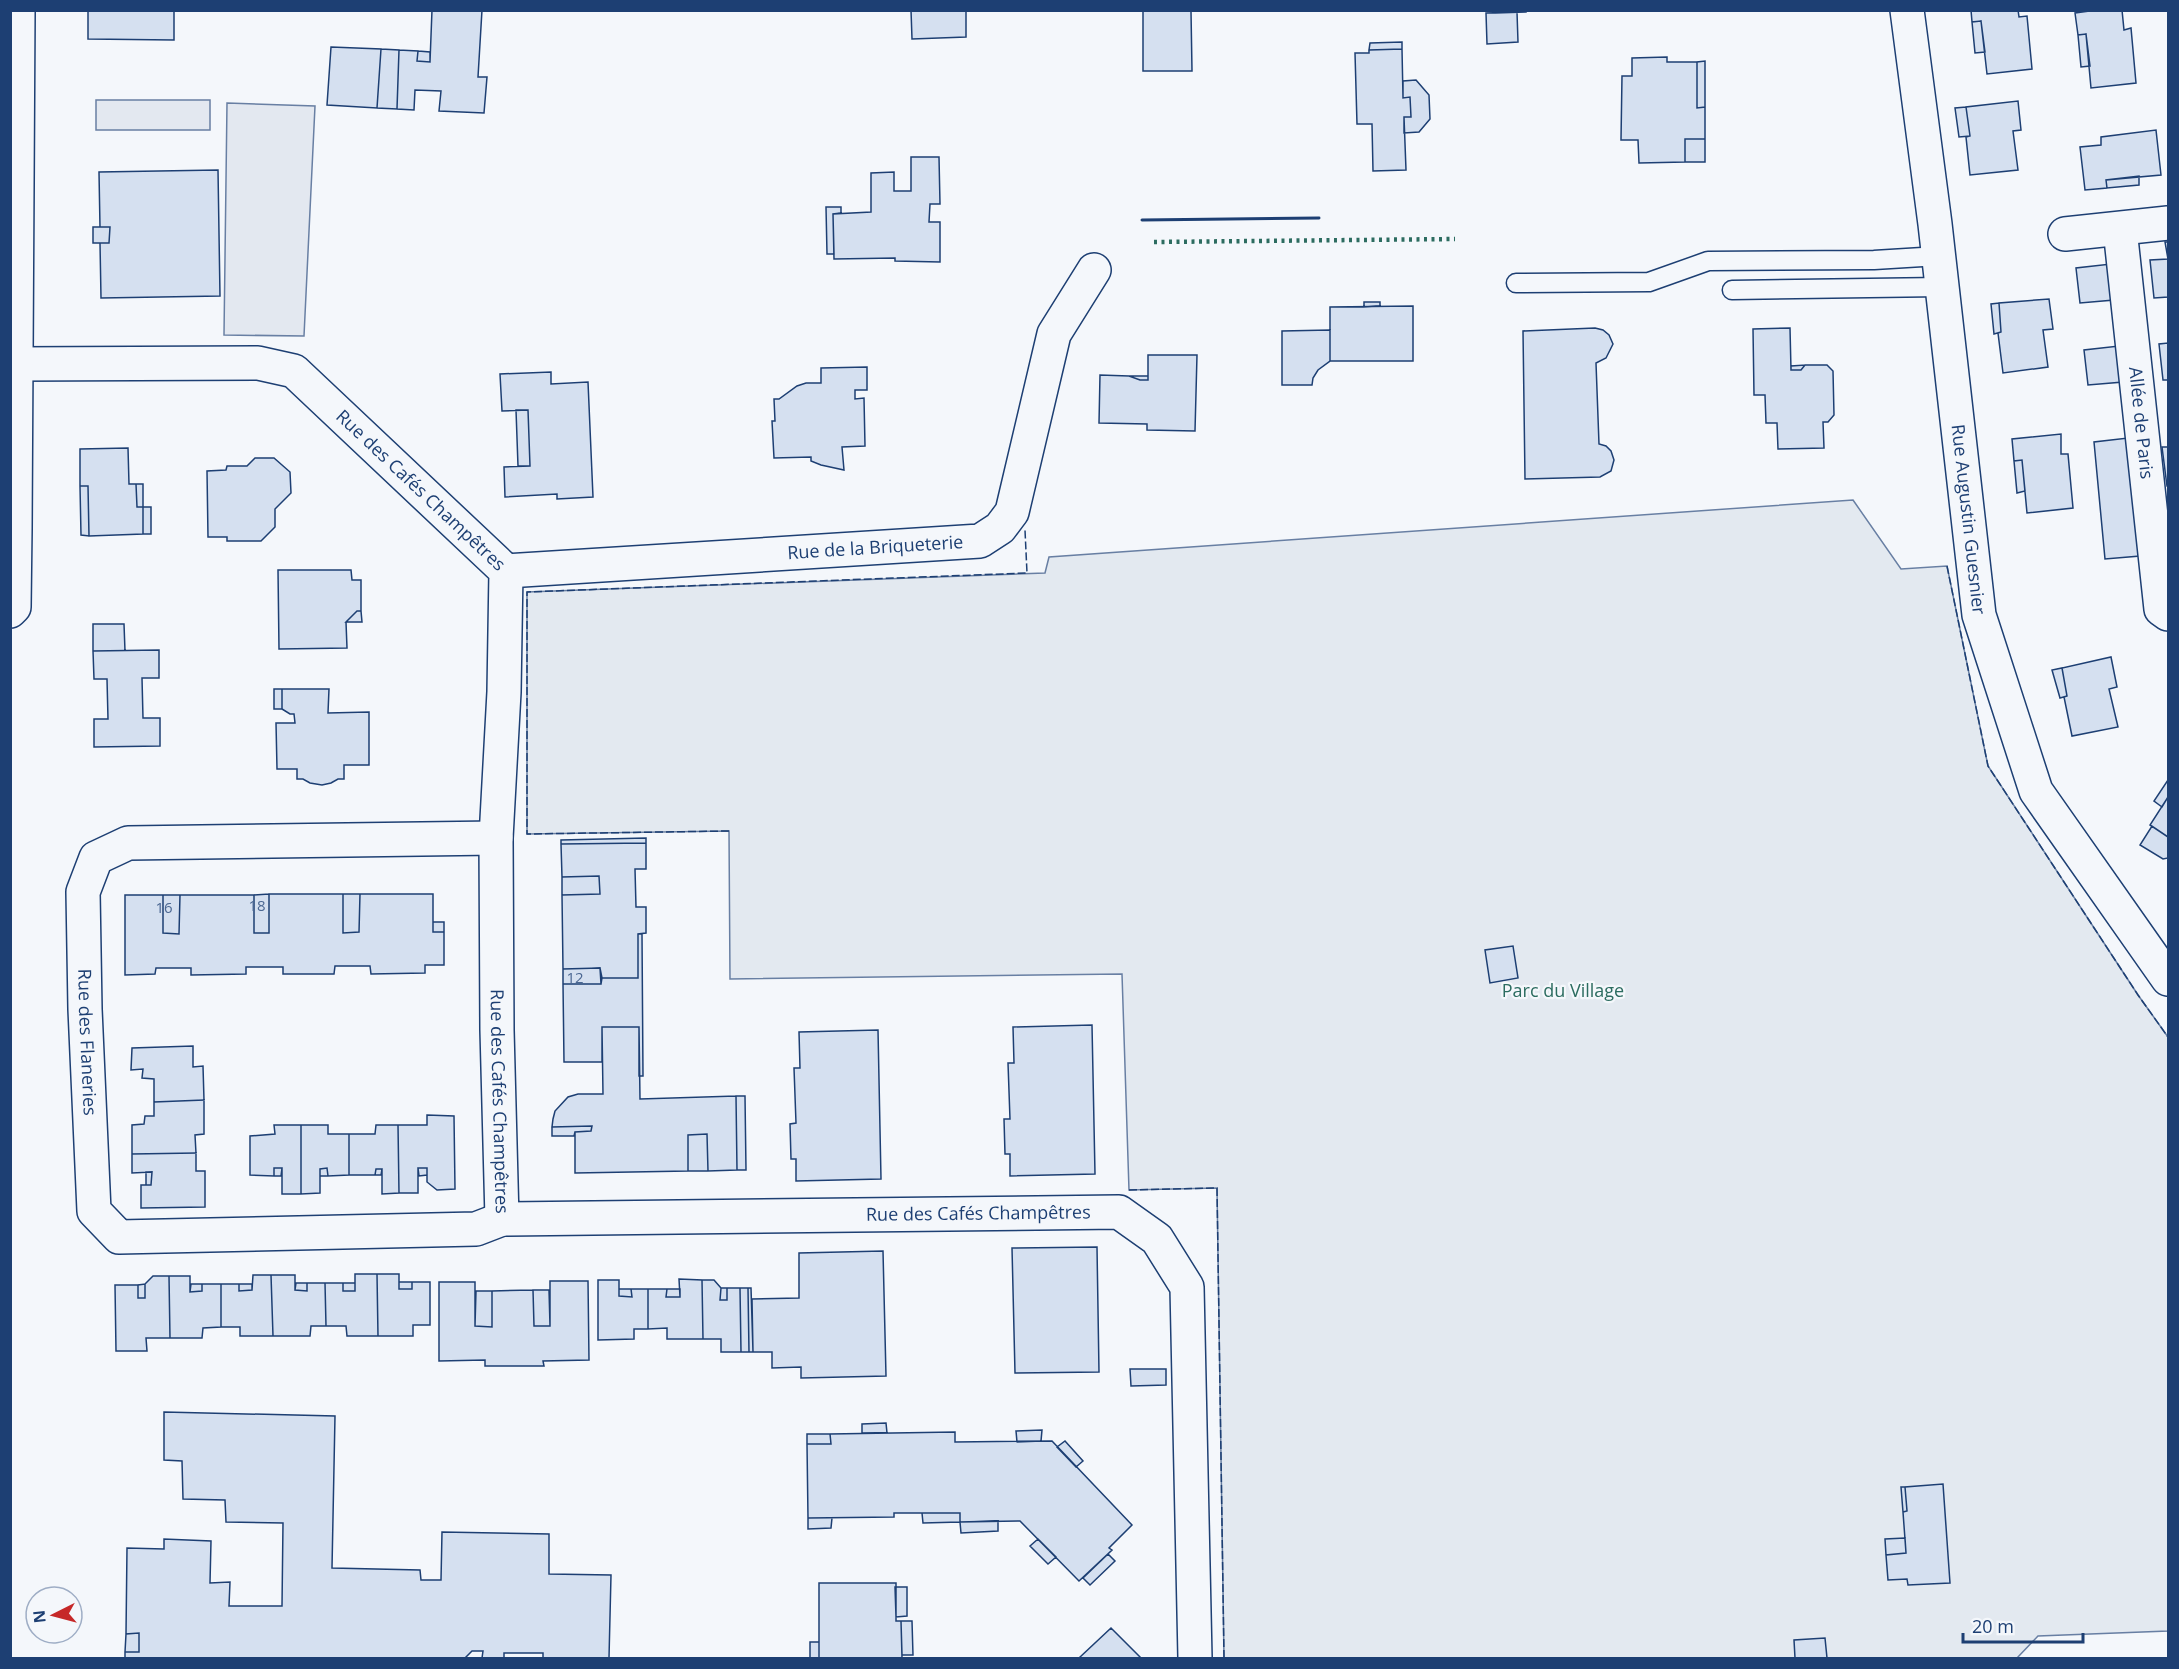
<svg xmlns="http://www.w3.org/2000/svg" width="2179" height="1669" viewBox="0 0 2179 1669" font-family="'Open Sans',sans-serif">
<rect width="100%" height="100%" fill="#f4f7fb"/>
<path fill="#e3e9f0" stroke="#687fa3" stroke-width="1.5" d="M1853,500L1901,569L1947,566L1988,766L2138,995L2168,1037V1631L2038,1636L2017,1658H1224L1217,1188L1129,1190L1122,974L730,979L729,831L527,834V592L1045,573L1049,557Z"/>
<path fill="#e3e8f0" stroke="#687fa3" stroke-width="1.5" d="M96,100H210V130H96Z
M227,103L315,106L304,336L224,335Z"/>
<path fill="#d5e0f0" stroke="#1d3f73" stroke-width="1.5" d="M88,10H174V40L88,39Z
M432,10H482L478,77H487L484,113L439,111L441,91L415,90L414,110L397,109L399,50L418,51L417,61L430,62Z
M911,10H966V37L912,39Z
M1143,10H1212L1191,11L1192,71H1143Z
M1496,10H1526V12L1496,13Z
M1971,10H2018L2019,17L2027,16L2032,69L1987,74L1981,21L1972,22Z
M2097,10H2122L2124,30L2131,28L2136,83L2091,88L2086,34L2078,35L2075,13Z
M1517,12L1518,42L1487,44L1486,13Z
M1981,21L1985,52L1975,53L1972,22Z
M2086,34L2090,66L2081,67L2078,35Z
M1402,42V49L1369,50L1370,43Z
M331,47L381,49L377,108L327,105Z
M381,49L399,50L397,109L377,108Z
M1402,49L1403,98L1410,97L1411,117H1404L1406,170L1373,171L1372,124H1357L1355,53H1369V50Z
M418,51L430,52V62L417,61Z
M1667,57V62H1697V108L1705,107V139H1685V162L1639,163L1638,140H1621L1622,76H1632V58Z
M1705,61V107L1697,108V62Z
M1416,80L1429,95L1430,119L1419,132L1404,133V117H1411L1410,97L1403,98V81Z
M2018,101L2021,130L2013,131L2018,170L1970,175L1966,137L1970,136L1966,107Z
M1966,107L1970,136L1959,137L1955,108Z
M2156,130L2161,175L2106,180L2107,188L2085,190L2080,147L2101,145V137Z
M1685,139H1705V162H1685Z
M911,157H939L940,204H930L929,222H940V262L895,261V258L834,259L833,214L871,212V173L894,172V191H911Z
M218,170L220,296L101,298L100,243H109L110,227H100L99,172Z
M2139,176V185L2107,188L2106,180Z
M826,207H841V213L833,214L834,254H827Z
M93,227H110L109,243H93Z
M2165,242H2168V297L2154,298L2150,260L2168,259Z
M2111,264L2114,300L2080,303L2076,268Z
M2049,299L2053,329L2043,330L2048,367L2003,373L1998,333L2001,332L1999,303Z
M1364,302H1380V306L1364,307Z
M1999,303L2001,332L1994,334L1991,304Z
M1413,306V361H1330V307Z
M1595,328L1603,330L1609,335L1613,344L1606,358L1596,363L1599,444L1606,446L1611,451L1614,460L1611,471L1600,477L1525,479L1523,331Z
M1790,328L1791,370H1801L1805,365H1827L1833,371L1834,415L1828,422H1823L1824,448L1778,449L1777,423H1766L1765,395H1754L1753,329Z
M1330,330V361L1318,370L1313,378L1312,385H1282V331Z
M2168,343V380H2163L2159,344Z
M2119,346L2123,382L2088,385L2084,350Z
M1148,355H1197L1195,431L1147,430V424L1099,423L1100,375L1129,376L1140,380H1148Z
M1805,365L1801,370H1791V366Z
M867,367V390H855V399L864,398L865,446L842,447L844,470L821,465L811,461V457L774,458L772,421H775L774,399H779L797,386L806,383H821V368Z
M551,372V384L588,382L593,497L557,499V494L505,497L504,467L530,466L528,410L502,411L500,374Z
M1129,376H1148V380H1140Z
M516,410H528L530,466H518Z
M2061,434V454H2068L2073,508L2027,513L2022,460L2014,461L2012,439Z
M2128,438L2140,556L2105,559L2094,442Z
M2162,447H2168V486H2167Z
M128,448L129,484H136L137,507H143V534L89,536L88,486H80V449Z
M255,458H274L290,472L291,493L275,509V527L261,541H227V537H208L207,471L226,470L227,466H247Z
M2022,460L2025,491L2017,493L2014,461Z
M136,484H143V507H137Z
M80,486H88L89,536L81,535Z
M143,507H151V534H143Z
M278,570H351L352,580H361V611H357L346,622L347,648L279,649Z
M357,611H361L362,622H346Z
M93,624H124L125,651H93Z
M159,650V678H142L143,718H160V746L94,747V719H108L107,679H94L93,651Z
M2111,657L2117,687L2109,689L2118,727L2072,736L2064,697L2067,696L2062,668Z
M2062,668L2067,696L2060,698L2052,670Z
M274,689H282V709H274Z
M282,689H329L328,713L369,712V765H344V779H338L331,783L322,785L310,783L303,779H297V769H277L276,723H295L294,714H290L282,709Z
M2168,780V797L2162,807L2154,801Z
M2168,797V837L2150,825Z
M2152,826L2168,837V858L2163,859L2140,845Z
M646,838V843L561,844V840Z
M646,843V869H635L636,907H646V933L638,934V978H602L600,968L563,969L562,895L600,894L599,876L562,877L561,844Z
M599,876L600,894L562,895V877Z
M269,894H343V933L359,932L360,894H433V932H444V965H425V973L371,974L370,966H335L334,974H283V967H246V974L191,975V968H156L155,974L125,975V895H163V933L179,934L180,895H254V933H269Z
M269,894V933H254V895Z
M343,894H360L359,932L343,933Z
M163,895H180L179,934L163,933Z
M433,922H444V932H433Z
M638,934H642L643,1076H639V1027H602V1062H564L563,984H601L602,978H638Z
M1513,946L1518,978L1490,983L1485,950Z
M600,968L601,984H563V969Z
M1092,1025L1095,1174L1010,1176V1154H1005L1004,1119H1010L1008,1063H1014L1013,1027Z
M602,1027H639L640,1099L736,1096L737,1170L708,1171L707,1134L688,1135V1171L575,1173V1132L591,1131L592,1126L552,1127L553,1119L555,1111L568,1097L578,1094H603Z
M878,1030L881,1179L796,1181V1159H791L790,1124L796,1123L794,1068H800L799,1032Z
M193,1046V1067L203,1066L204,1100L154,1102V1079L142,1078L143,1069L131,1070L132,1048Z
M736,1096H745L746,1170H737Z
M204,1100V1134L195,1135L196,1153L132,1154V1125L144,1124L145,1116H154V1102Z
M427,1115L454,1116L455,1189L437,1190L427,1182V1168H418V1193H399L398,1125H427Z
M274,1125H301V1194H282V1168H274V1176L250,1175V1136L275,1134Z
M301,1125H328V1134H349V1175L328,1176L327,1168L320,1169V1193L301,1194Z
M376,1125H398L399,1193L382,1194V1169H376L375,1175H349V1134H375Z
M592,1126L591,1131L575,1132L574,1136H552V1127Z
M707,1134L708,1171H688V1135Z
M196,1153V1171H205V1207L141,1208V1185H151L152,1172L132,1173V1154Z
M274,1168H282L281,1176H274Z
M327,1168L328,1176H320V1169Z
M418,1168H427V1175L419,1176Z
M376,1169H382L381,1175H375Z
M146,1172H152L151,1185H146Z
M1097,1247L1099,1372L1015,1373L1012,1248Z
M883,1251L886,1376L801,1378V1367L772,1368V1352H753L752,1299L799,1298V1253Z
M355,1274H377L378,1336H347L346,1326H326L325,1283H343V1291H355Z
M377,1274H399V1289H412V1282H430V1325H413V1336H378Z
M253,1275H271L273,1336H240V1327H221V1284H239V1291L252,1290Z
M271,1275H295V1290L307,1291V1283H325L326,1326H311L310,1336H273Z
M153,1276H169L170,1338H146L147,1351H116L115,1285H138V1298H145V1284Z
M169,1276H190V1292L202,1291V1284H221V1327L203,1328L202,1338H170Z
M679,1279L702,1280L703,1339H667V1328L648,1329V1289H667L666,1297H680Z
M598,1280H619V1296L632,1297L631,1289H648V1329H634V1339L598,1340Z
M702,1280H714L721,1288L720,1300H727V1288H740L741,1352H721V1339H703Z
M550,1281H588L589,1360L543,1361L544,1366H485V1360L439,1361V1282H475V1326L492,1327V1291L533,1290L534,1326H550Z
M399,1282H412V1289H399Z
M296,1283H307V1291L295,1290Z
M343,1283H355V1291H343Z
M145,1284V1298H138V1285Z
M191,1284H202V1291L190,1292Z
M239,1284H252V1290L239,1291Z
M721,1288H727V1300H720Z
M740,1288H748L749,1352H741Z
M748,1288H751L753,1352H749Z
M619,1289H631L632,1297L619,1296Z
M667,1289H680V1297H666Z
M533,1290H549L550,1326H534Z
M476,1291H492V1327L475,1326Z
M1130,1369H1166V1385L1131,1386Z
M164,1412L335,1416L332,1568L420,1570L421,1580H441L442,1532L549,1534V1574L611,1575L609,1658H543V1653H504V1658H482L483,1651H472L465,1658H125V1652H139V1633L126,1634L127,1548L164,1549V1539L211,1541L210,1583L230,1582L229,1606H282L283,1523L226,1522L225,1500L183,1499L182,1461L164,1460Z
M886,1423L887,1433H862V1424Z
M1042,1430L1041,1441L1017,1442L1016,1431Z
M955,1432V1442L1052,1441L1132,1525L1109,1548L1112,1550L1079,1581L1020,1521L960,1522V1513H894V1517L808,1518L807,1444H831L830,1434Z
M807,1434H830L831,1444H807Z
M1065,1441L1083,1461L1076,1467L1057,1447Z
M1943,1484L1950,1583L1908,1585L1907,1579L1888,1580L1886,1555L1906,1553L1903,1512L1907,1511L1905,1487Z
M1901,1487H1905L1907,1511L1903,1512Z
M922,1513H960V1522L923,1523Z
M808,1518H832L831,1528L808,1529Z
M998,1521V1531L961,1533L960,1522Z
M1905,1538L1906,1553L1886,1555L1885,1539Z
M1038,1539L1056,1557L1048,1564L1030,1546Z
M1108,1554L1115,1561L1090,1585L1083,1578Z
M819,1583H896V1621H901L902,1658H819Z
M895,1587H907V1616L896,1617Z
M901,1621H912L913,1655H902Z
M1111,1628L1141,1658H1079Z
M139,1633V1652H125L126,1634Z
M1825,1638L1827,1658H1795L1794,1640Z
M810,1642H819V1658H810Z"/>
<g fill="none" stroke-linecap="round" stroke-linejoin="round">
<defs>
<path id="lane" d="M1516,283L1649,282L1708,261L1874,260L1939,256
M1732,290L1942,287"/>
<g id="street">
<path id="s1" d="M1907,10L1935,224L1979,615L2036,791L2168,979"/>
<path id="s2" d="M2120,229L2161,609L2168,614"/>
<path d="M2065,234L2168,223"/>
<path id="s3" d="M16,364L258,363L294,371L506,571L504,692L496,838L497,1030L502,1219L1119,1212L1157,1239L1187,1287L1195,1658"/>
<path id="s4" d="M506,571L980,541L1000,528L1012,512L1054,334L1094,270"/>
<path d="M10,611L14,607L15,529L18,10"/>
<path id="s5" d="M496,838L128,843L96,858L83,892L85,1009L94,1211L119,1237L476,1229L502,1219"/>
</g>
</defs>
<use href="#lane" stroke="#1d3f73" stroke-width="21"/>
<use href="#street" stroke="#1d3f73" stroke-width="36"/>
<use href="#lane" stroke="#f4f7fb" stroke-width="18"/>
<use href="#street" stroke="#f4f7fb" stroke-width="33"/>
<path stroke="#2c6c60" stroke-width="4.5" stroke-dasharray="3 4.5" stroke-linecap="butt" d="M1154,242L1455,239"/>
<path stroke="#1d3f73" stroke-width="1.5" stroke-dasharray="8 3" stroke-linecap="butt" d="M1947,566L1988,766L2138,995L2168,1037
M729,831L527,834V592L1027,573L1025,530
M1129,1190L1217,1188L1224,1658"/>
<path stroke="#1d3f73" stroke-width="3" d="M1142,220L1319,218"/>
</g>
<g text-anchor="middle" stroke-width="4.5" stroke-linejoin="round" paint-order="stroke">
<g font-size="15" fill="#4b6792">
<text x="257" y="911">18</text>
<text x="164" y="913">16</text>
<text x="575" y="983">12</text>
</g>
<g font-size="18" fill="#1d3f73" stroke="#f4f7fb">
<text dy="6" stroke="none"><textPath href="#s2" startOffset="195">Allée de Paris</textPath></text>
<text dy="6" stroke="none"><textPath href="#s3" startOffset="453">Rue des Cafés Champêtres</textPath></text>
<text dy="6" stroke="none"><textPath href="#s1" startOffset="513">Rue Augustin Guesnier</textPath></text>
<text dy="6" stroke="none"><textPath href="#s4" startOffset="370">Rue de la Briqueterie</textPath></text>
<text dy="6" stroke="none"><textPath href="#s5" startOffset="590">Rue des Flaneries</textPath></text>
<text dy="6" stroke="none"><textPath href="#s3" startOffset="1101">Rue des Cafés Champêtres</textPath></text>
<text dy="6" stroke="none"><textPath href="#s3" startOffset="1695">Rue des Cafés Champêtres</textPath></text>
</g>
<g font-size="18" fill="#2c6c60" stroke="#f4f7fb">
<text x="1563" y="997">Parc du Village</text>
</g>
</g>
<rect width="2179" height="1669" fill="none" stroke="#1d3f73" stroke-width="24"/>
<g transform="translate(54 1615) rotate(264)"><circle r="28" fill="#f4f7fb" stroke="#9eadc5" stroke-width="1.5"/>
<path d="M0-4.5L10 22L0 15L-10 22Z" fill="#c62828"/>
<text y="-9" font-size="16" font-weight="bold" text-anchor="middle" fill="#1d3f73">N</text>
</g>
<path d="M1963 1633v9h120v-9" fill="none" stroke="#1d3f73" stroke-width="3"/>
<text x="1972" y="1633" font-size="18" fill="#1d3f73" stroke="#f4f7fb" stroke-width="4.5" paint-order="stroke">20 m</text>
</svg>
